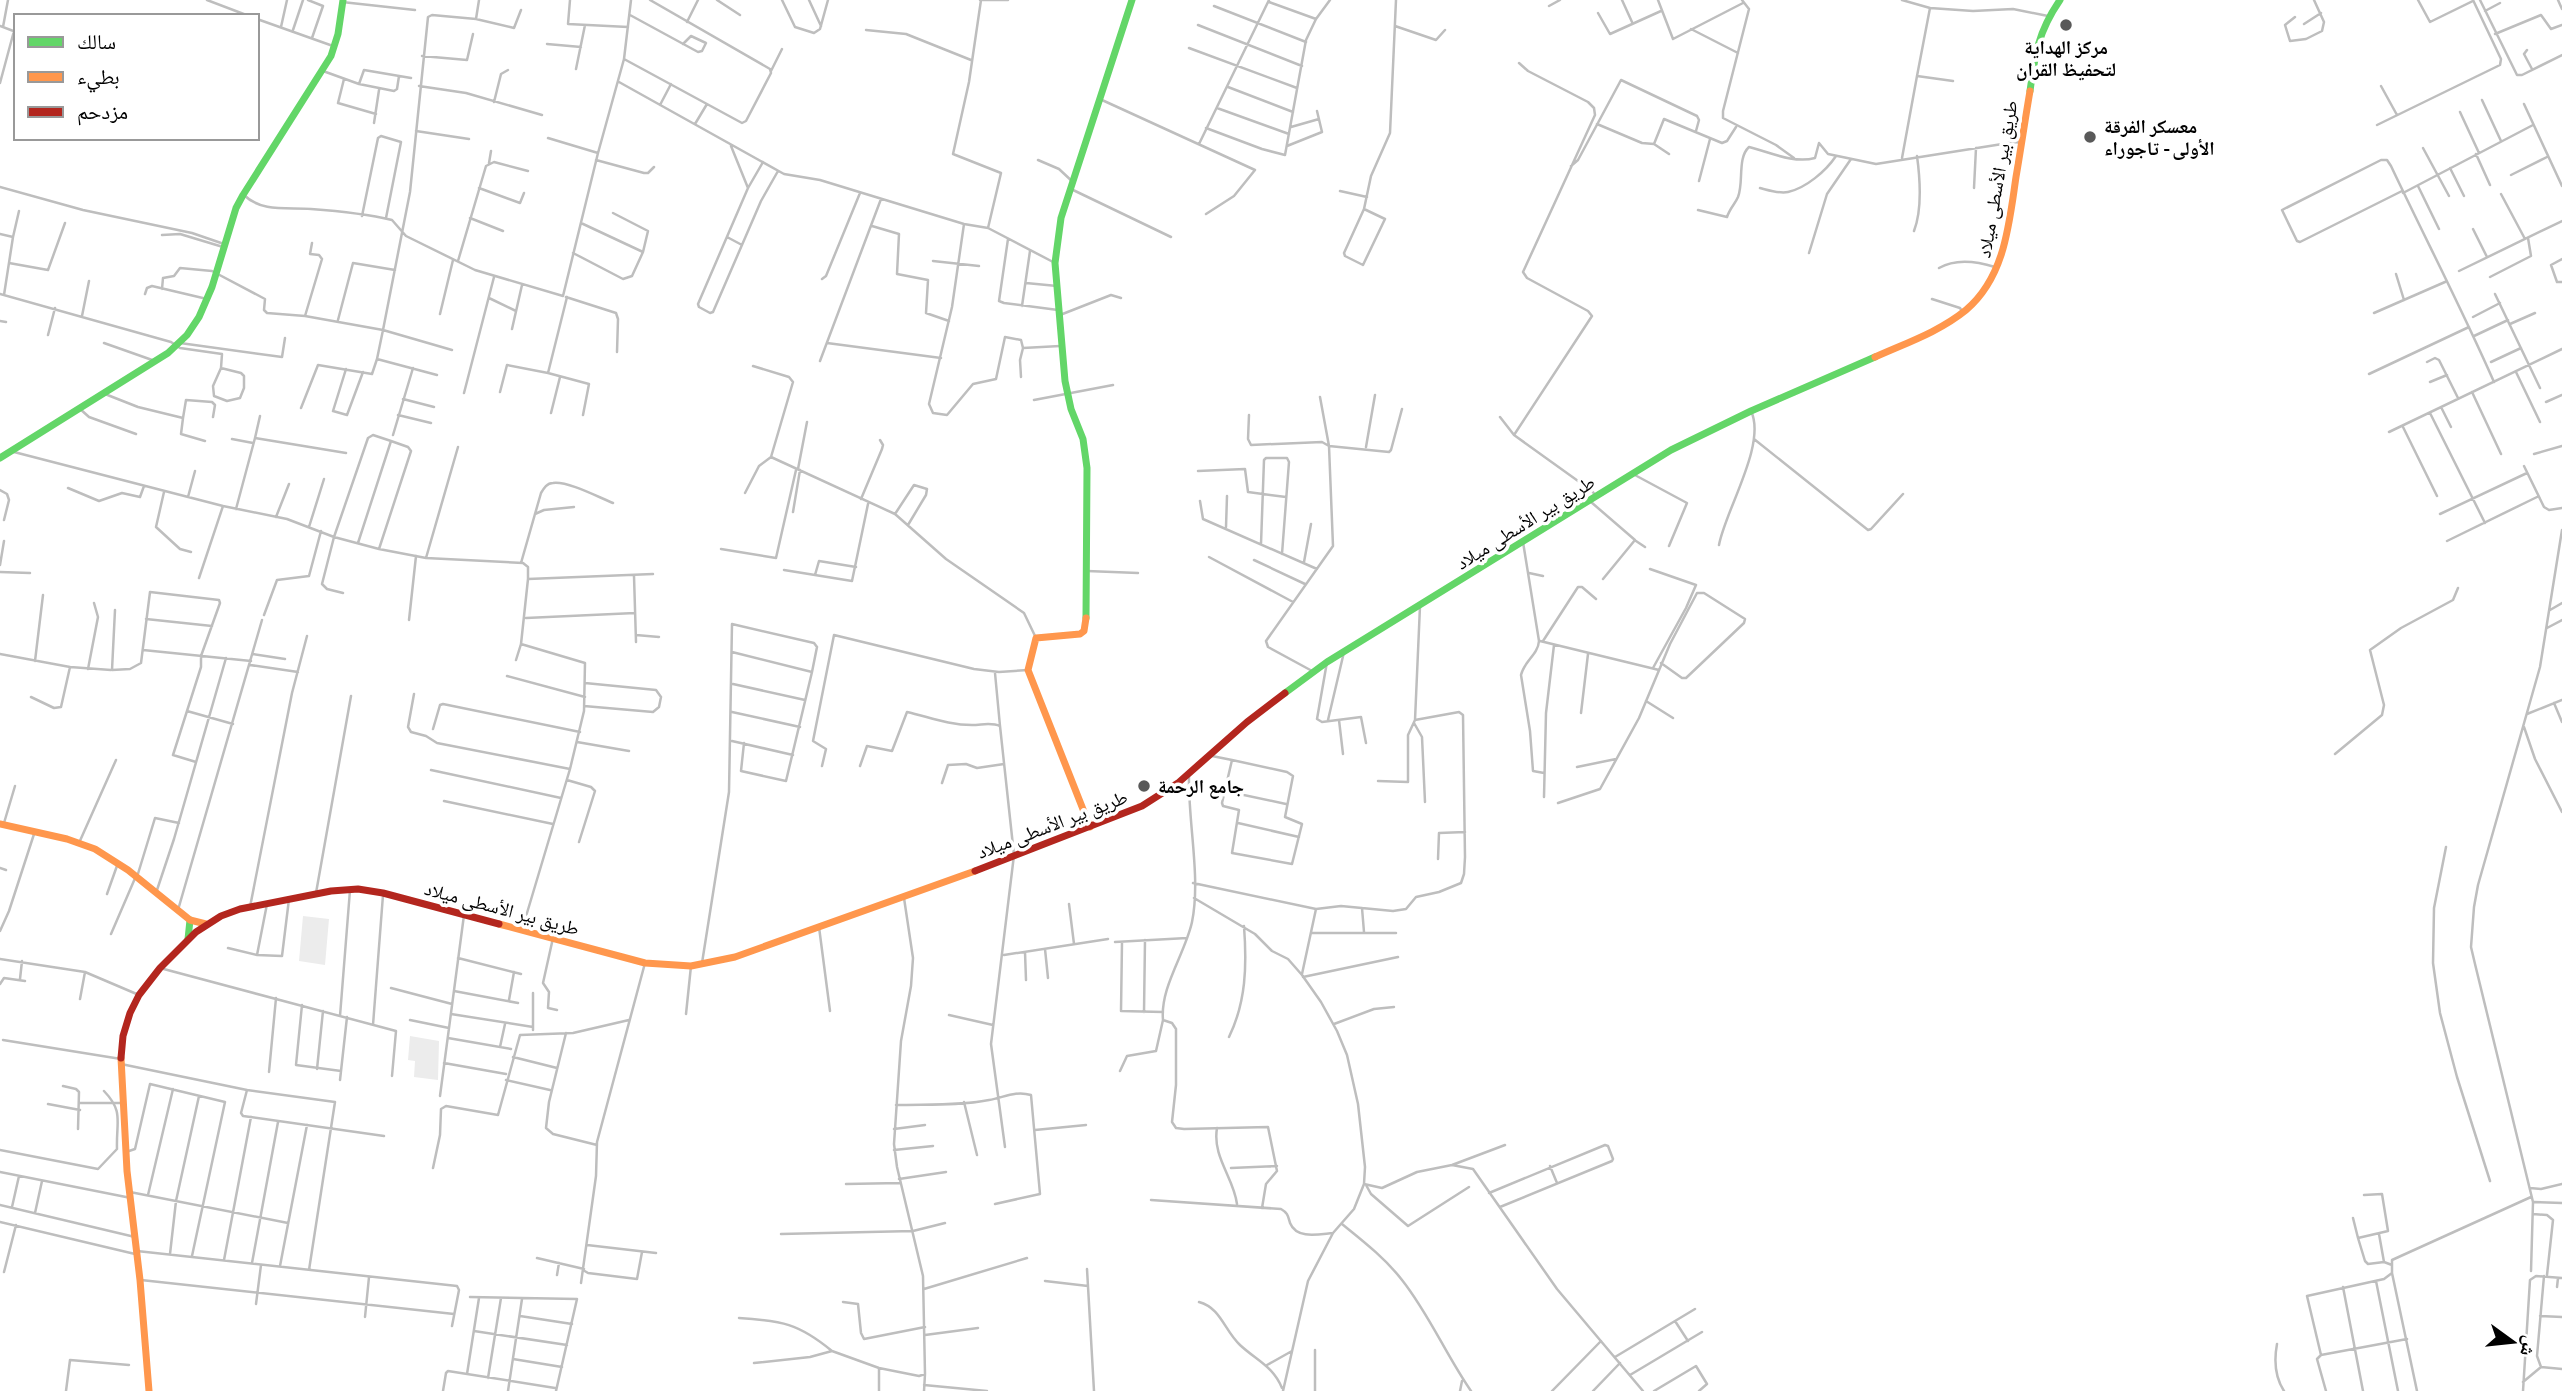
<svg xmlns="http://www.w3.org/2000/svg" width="2562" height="1391" viewBox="0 0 2562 1391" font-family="'Public Sans','Noto Naskh Arabic',sans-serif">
<rect width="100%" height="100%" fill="#fff"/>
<path fill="#ececec" d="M303,916L329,919L325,965L299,961Z
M410,1036L439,1041L438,1080L414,1077L415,1061L408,1060Z"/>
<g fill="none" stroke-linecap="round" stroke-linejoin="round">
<path stroke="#bebebe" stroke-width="2.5" d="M207,0L249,16
M308,0L323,6L312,38
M570,0L568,24L628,27
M717,0L740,15
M782,0L795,27L814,33L820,29L828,0
M809,0L821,26
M980,0H1008
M981,0L969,82L953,154L1001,173L988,228L1055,263
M1622,0L1632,22
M1658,0L1673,39L1743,3
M1742,0L1749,9L1723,111V118L1776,145L1794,158
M1902,0L1930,8L1917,76
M2418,0L2430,22L2473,1
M2480,0L2517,75H2522L2562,55
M2558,0L2562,9
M342,2L415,10
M1269,2L1316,19
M1214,6L1306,42
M1549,6L1560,0
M1930,8L1973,11L2013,9L2048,16
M2485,11L2500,3
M1598,13L1610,34L1661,11
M630,15L698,52L702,51L706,43L691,36L683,44
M2295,17L2285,25L2290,41L2306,39L2322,31L2324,22L2314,0
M257,19L333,46
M476,19L479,0
M687,22L698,0
M2304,24L2321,13
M1198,25L1302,66
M0,26L16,32
M1395,26L1436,40L1445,30
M3,27L8,0
M281,27L287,0
M1691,29L1738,53
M293,30L303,0
M866,30L906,34L971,60
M2495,34L2541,15L2551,29L2562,25
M547,44L581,47
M1189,48L1297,88
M2527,50L2524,54L2532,69
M422,56L467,60L473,34
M624,59L742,123L746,121L771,73L770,69L650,0
M576,69L585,25
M323,71L359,84L394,91L397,89L399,76
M771,71L782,49
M344,79L338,103L376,114
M619,82L784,174L820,180L964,224L988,228
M0,83L14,31
M359,84L364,70L411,78
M419,86L466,93L542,115
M2381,86L2397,115
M1228,87L1293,112
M1102,100L1255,170L1234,196L1206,214
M2482,100L2501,141
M494,102L501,74L508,70
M2524,104L2562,186
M660,105L671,84
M1217,108L1289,134
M2460,112L2479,153
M374,123L379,90
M695,124L707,104
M1597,124L1642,143L1654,144L1669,154
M2377,125L2500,65L2501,59L2473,0
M1291,127L1319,119
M1206,128L1262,149L1285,155L1306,40L1316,19L1330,0
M416,131L469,139
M548,138L598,153
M1199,144L1269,0
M1654,144L1664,119L1722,143L1727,141L1736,127
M731,146L748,188
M1287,146L1322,132L1317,111
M2423,148L2449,196
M2476,154L2490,185
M1902,158L1917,76L1953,81
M596,160L644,173H648L654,167
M1038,160L1059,169L1074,183
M763,162L748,188L698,304L699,307L710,313L713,312L761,201L778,171
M489,163L491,151
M1571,166L1578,160L1621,80L1697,116L1699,120L1696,131
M2450,168L2464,196
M2511,175L2547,157
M1699,181L1710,139
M2418,186L2439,229
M0,187L83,210L192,233L224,244
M479,188L520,203L524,193
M1760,188C1768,190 1779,194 1788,192C1806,188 1826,171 1836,156
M1974,188L1976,148
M1071,189L1171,237
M1340,191L1367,197
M2402,191L2300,242L2297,241L2282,210L2381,160H2387L2391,166C2425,238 2462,309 2494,382
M2403,193L2533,125
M2501,194L2525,239
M244,195C262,213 289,207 311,209C338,211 367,214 392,220L406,236L475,270L563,296L598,153L624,59L631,0
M1364,209L1385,219L1363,265L1345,256L1344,253L1364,209L1371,176L1390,133L1396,0
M1698,210L1727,217C1730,208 1735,204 1738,197C1744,182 1737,158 1749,147C1769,152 1794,164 1815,158L1819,143L1828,154L1876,164L2015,142L2022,143
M362,216L378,138L381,136L401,142L386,218
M470,218L503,231
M581,223L643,252
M964,224L952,307L929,404L933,413L947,415L973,384L996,379L1005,337L1021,340L1023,348
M872,226L899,234L897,274L928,280L926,313L949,321
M2473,229L2487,257
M1914,231C1922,210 1920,178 1917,156
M0,234L13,237
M162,235L180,234L223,247
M727,237L742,245
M1008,239L999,301L1004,303L1058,310
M573,253L623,279L632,276L643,252L648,231L613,213
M1809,253L1827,194L1851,159
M2562,259L2551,265L2557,282H2562
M458,261L486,166L494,162L528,171
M933,261L979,266
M9,263L48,270L65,223
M1939,268C1956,258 1976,261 1995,267
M2459,271L2562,221
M2396,274L2404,300
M2490,277L2531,256L2528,238
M822,279L826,276L860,193
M1026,283L1057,286
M162,289L163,278L174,276L180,268L212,271L265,299L264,310L267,313L305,316L383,330L410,192L428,17L432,15L476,19L514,28L521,10
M0,294L171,342L180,348L222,354L221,368L241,373L244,376V388L240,398L227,401L214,396L213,386L221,368
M145,294L147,288L152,286L207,299
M2495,294L2540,388
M4,295L13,237L19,211
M566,297L616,313L618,319L617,352
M567,297L548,373L589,384L583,415
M489,298L516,311
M1932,299L1960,308L1963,313
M1022,306L1030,251
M2374,313L2445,282
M440,314L453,260
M1060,315L1111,295L1121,298
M82,316L89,281
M305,316L322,259L319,255L310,254L312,243
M2473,317L2500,303
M338,320L353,263L395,270
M0,321L6,322
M2510,324L2535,313
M512,329L522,285
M48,335L55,308
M2474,336L2508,320
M104,343L155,361
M180,343L282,357L285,338
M827,343L941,358
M820,361L881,199
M2427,362L2435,358L2439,360L2458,398
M2491,362L2521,348
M346,369L333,411L347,415L363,372
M2516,372L2540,422
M2369,374L2469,327
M437,375L377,359L383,330L452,350
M1021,377L1020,360L1023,348L1060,346
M2430,382L2447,375
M500,392L507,365L548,373
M2472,392L2501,454
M464,393L494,277
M105,394L138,407L183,418L186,400L212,402L215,405L213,417
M403,399L434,407
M1034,400L1113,385
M2546,402L2562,395
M2441,407L2451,427
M79,408L89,417L136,434
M301,408L318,365L372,374L377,359
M551,413L560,377
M2430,413L2485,523
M398,415L431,423
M1249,415L1248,439L1251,445L1322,442L1329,446L1389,452L1391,450L1402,409
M1500,417L1514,435L1592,491L1596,496
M183,418L181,434L205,441
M2403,427L2437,496
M2389,432L2562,349
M393,435L413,368
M1514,435L1592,316L1588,311L1527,278L1523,272L1595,115L1594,108L1588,102L1528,71L1519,63
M255,438L260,416
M232,439L253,443
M1754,439L1868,530L1871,529L1903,494
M1366,447L1375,395
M14,452L223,506L287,519L334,537L379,549L426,558L523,563L528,567V579
M2534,454L2562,446
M771,457L895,514L946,559L1024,613L1036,638
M2524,466L2544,507L2549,510L2562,508
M798,469L807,422
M1198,471L1245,469L1248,492L1286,497
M1633,474L1687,503L1669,546
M68,488L99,501L122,493L140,497L144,486
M0,490L7,494L9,500L4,520
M164,492L156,527L180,549L191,552
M745,493L759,466L771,457L793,382L789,377L753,366
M188,497L195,471
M861,499L882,449L883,445L880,440
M1200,501L1203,519L1317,569
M1591,502L1635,540L1603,579
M236,509L255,438L346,453
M793,512L800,470
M535,514L544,510L574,507
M895,514L914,485L927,489L926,495L908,525
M2440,514L2527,473
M276,517L289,484
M309,527L324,479
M1226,527L1227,496
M1636,541L1645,547
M2447,541L2537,497
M1523,542L1539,641C1538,655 1524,661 1521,675L1530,731L1533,771L1544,773
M1261,544L1264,460L1266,458H1287L1289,462L1282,554
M1719,545C1725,511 1767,444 1751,411
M379,549L411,451L408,447L391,441
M721,549L776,558L796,470
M1209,557L1293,602
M426,558L458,447
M1254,560L1305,584
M1304,562L1311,524
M521,563L541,493C544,488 547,483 553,483C568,481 598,497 613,503
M0,565L4,541
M1650,569L1696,585L1686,608L1653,668
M784,570L852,581L868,504
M1087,571L1138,573
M0,572L30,573
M1529,573L1543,576
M815,575L819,561L856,567
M634,576L636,642
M199,578L223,506
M343,593L327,589L322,584L334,537L368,438L373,435L391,441L358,543
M115,610L112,670L130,669L141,663L150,592L219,600L220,603L201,656V667L173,755L196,762
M2550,610L2562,603
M264,615L277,580L309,576L321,531
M526,618L635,613
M146,619L212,626
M409,620L416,556
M2547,628L2562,620
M636,635L659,637
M1540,641L1659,670
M1543,641L1578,587H1582L1596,599
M521,644L528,579L653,574
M143,650L251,661
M0,654L70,667L111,670
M253,654L285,659
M516,660L521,644L585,663L584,711L570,769
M35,661L43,595
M1327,662L1317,719L1322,722L1361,717L1366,743
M250,665L298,672
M88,669L98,617L94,603
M1314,672L1268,647L1266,641L1333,546L1329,446L1320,397
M995,673L1000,726
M507,676L585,697
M733,684L805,700
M414,694L408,727L411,732L426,736L437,743L570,769L527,913L520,930
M31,697L54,708L61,707L70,667
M1646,701L1673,718
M2554,703L2562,722
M584,706L653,712L659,707L661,697L656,690L585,683
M187,711L233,724
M732,712L800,727
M1581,713L1588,654
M2527,714L2562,700
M1328,720L1344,652
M1339,720L1343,754
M1414,723L1422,737L1425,802
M2524,727L2535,759L2562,812
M433,729L440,705L443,704L580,732
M732,741L793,755
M577,742L629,751
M744,743L741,771L786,781L812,672
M2335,754L2382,715L2384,705L2370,650L2401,628L2453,600L2458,588
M1212,756L1232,760L1222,803L1223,806L1239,810L1232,853L1292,864L1302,824L1285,817L1293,776L1287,772L1232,760
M822,766L826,749L813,741L834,635L974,669L999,672L1028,670
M860,766L867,746L892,751L907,712C929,717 949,725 972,725C982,725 991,722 1000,726L1014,855L991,1044L1005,1147
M1577,767L1616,759
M431,770L561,798
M1189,777C1188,822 1201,878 1192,922C1185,954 1160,987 1163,1020L1172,1023L1176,1029V1085L1172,1122L1176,1128L1184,1129L1268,1127L1277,1171L1266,1184L1262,1208
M567,780L591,787L595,791L579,842
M1378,781L1408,782V735L1415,720
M942,783L948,765L966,764L977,768L1004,764
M1225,791L1286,804
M1544,797L1546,713L1554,645
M444,801L553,824
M1558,803L1600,789L1639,718L1670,644L1697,593H1704L1745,619L1744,623L1686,678H1682L1661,663
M4,823L15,786
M1238,823L1299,837
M79,843L116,760
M2446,847L2434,908L2433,963L2440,1013L2457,1077L2490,1181
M1438,859L1439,833L1465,832
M0,868L6,870
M137,877L155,818L179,823
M1193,883L1316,909L1341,906L1393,911L1406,909L1416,897L1439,892L1461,883L1464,874L1465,857L1463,715L1459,712L1415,720L1420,606
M156,893L174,839L226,658
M316,893L351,696
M107,894L118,863
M1194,898L1255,934L1272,951L1288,959L1302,975L1321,1002L1337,1031L1347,1055L1358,1104L1365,1167L1364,1184L1354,1209L1333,1233L1308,1281L1283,1391
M1069,904L1074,944
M250,907L292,693L307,636
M1362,908L1364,932
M178,910L262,620
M819,927L830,1011
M0,931L9,911L35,831
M1311,933H1396
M111,934L136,876
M553,938L543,983L549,992L548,1008L557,1010
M1115,942L1187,938
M1122,942L1121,1011L1163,1012
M228,948L257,955L282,956L289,899
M1045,949L1048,978
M1025,952L1026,980
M257,955L267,904
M1004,955L1108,939
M458,958L521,974
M0,959L85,972L139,995
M702,963L729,792L732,624L814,643L817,647L812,672L732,652
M160,968L396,1031L392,1076
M1302,974L1316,909
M1303,977L1398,957
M20,979L22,961
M0,984L4,978L25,981
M391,988L452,1004
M454,991L518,1003
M80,999L85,972
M509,1000L514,972
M302,1005L296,1065L341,1071
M1144,1012L1145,940
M451,1014L533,1027
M686,1014L691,966
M949,1015L993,1025
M340,1016L350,890
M410,1020L449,1028
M1334,1024L1374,1009L1394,1007
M373,1025L383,895
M533,1030V993
M566,1033L549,1102L546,1128L553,1134L597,1145
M1229,1037C1246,1002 1247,966 1244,926
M448,1038L511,1049
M3,1040L121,1059
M500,1047L505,1024
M513,1057L557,1068
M444,1063L506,1074
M121,1064L247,1090L335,1102L309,1270
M317,1069L323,1011
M1120,1071L1127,1056L1156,1051L1163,1020
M269,1072L276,998
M340,1080L347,1017
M506,1080L550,1090
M63,1086L76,1089L79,1092L78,1129
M247,1090L241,1113L243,1116L384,1136
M440,1096L464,915
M964,1102L977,1155
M79,1103H123
M48,1104L80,1110
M896,1105C926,1104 959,1106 989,1100C1003,1098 1015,1090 1031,1095L1040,1194L995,1204
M1217,1128C1212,1157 1234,1178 1237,1204
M894,1129L925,1125
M1035,1130L1086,1125
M0,1150L98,1169L117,1149C116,1121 124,1112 104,1091
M894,1150L933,1146
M126,1152L135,1149L150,1084L225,1102L192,1256
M1452,1165L1473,1169L1557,1289L1643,1391
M1550,1166L1557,1183
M433,1168L440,1135L441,1109L446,1106L498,1115L520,1035L573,1033L629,1020
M1231,1168L1277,1166
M0,1172L131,1198
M899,1179L946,1172
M846,1184L900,1183
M1364,1184L1382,1188L1417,1172L1452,1165L1505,1145
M1366,1185L1371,1194L1408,1226L1469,1187
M2530,1188L2541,1189L2562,1184
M130,1192L288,1223
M1489,1193L1605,1145L1608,1146L1613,1159L1612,1161L1500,1207
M148,1195L173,1089
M2364,1195L2382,1194L2388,1231L2358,1238L2365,1261L2368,1264L2384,1262L2392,1265
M1151,1200L1281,1209C1288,1213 1288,1216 1290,1223C1297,1240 1320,1234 1333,1233
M2534,1202L2562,1203
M0,1205L135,1237
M12,1207L19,1176
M35,1213L42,1181
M2533,1214L2547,1215L2553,1220L2547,1275
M2353,1218L2358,1238
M0,1222L135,1254
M1342,1224C1363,1241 1385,1258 1402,1280C1429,1314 1446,1355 1471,1391
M781,1234L913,1231L945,1223
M2379,1234L2384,1262
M587,1245L656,1253
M137,1251L457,1286L459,1290L452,1326
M170,1254L176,1201L199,1096
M537,1258L584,1269
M224,1260L251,1117
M252,1263L278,1122
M280,1266L307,1125
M1087,1269L1094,1391
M583,1270L588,1273L637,1279L642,1252
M2531,1271L2533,1202L2475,964L2471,947L2474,907L2478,885L2540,667L2562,530
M4,1272L16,1225
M557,1275L559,1263
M141,1280L454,1314
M1045,1281L1088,1286
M2376,1281L2398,1391
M581,1283L596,1176L597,1142L645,963
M2343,1287L2363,1391
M2557,1287L2558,1278
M924,1289L1027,1258
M470,1297L577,1299L556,1391
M843,1302L858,1304L861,1333L864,1339L925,1327
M1199,1302C1221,1308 1224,1330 1240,1345C1256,1360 1273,1366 1282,1388
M256,1304L261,1265
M520,1316L572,1324
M2540,1316L2562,1317
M365,1317L369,1277
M739,1318C782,1321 798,1323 832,1351
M1675,1321L1688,1341
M474,1331L567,1345
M925,1335L978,1328
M2277,1344C2274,1360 2275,1377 2284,1391
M1315,1350V1391
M2321,1355L2307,1296L2384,1279L2392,1273
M1615,1357L1695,1309
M513,1359L562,1367
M754,1363L810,1357L832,1351L879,1368L919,1376L925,1374L923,1276L897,1167L894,1144L901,1041L911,986L913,958L904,898
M1267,1365L1292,1351
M2541,1367L2537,1356L2544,1276
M467,1374L479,1298
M1630,1375L1702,1332
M488,1378L501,1298
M2523,1382L2541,1367L2562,1369
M924,1385L987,1391
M66,1391L70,1360L129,1365
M443,1391L446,1373L448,1371L555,1388
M508,1391L522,1299
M879,1391V1368
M924,1391L925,1374
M1460,1391L1462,1381
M1552,1391L1601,1341
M1593,1391L1620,1363
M1654,1391L1696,1366L1707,1384L1699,1391
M2326,1391L2317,1359L2321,1355L2407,1339
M2417,1391L2392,1273V1260L2531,1197
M2523,1391L2530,1280L2536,1276L2562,1278"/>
<path stroke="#63d668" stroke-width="7" d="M2030,91C2035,54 2038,32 2060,0
M0,458L168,353L187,335L199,317L212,287L236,208L243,195L331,56L338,34L343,0
M1086,618L1087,468L1083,439L1071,409L1065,381L1055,263L1061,218L1132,0
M1285,693L1327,662L1671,450L1751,411L1875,357
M188,939L190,920"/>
<path stroke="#ff974d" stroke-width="7" d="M1875,357C1906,343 1939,332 1966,310C2005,277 2009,224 2016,177C2021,148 2025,120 2030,91
M1086,618L1084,631L1080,634L1036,638L1028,670L1090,827
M0,824L67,839L95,849L128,870L190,920L206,924
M499,924L645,963L691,966L735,957L975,871
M121,1058L127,1171L140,1280L149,1391"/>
<path stroke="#b3261e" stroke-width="7" d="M975,871L1142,806L1178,783L1247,722L1285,693
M121,1058L123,1036L130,1013L139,995L160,968L196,932L221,916L240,909L331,891L358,889L383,893L499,924"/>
</g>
<g fill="#595959" stroke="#fff" stroke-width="2.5">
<circle cx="2066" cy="25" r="7"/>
<circle cx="2090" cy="137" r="7"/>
<circle cx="1144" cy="786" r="7"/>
</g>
<g text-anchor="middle" stroke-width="7" stroke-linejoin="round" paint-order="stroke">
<g font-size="19" font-weight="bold" fill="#000" stroke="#fff" text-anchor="start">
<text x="2066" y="54" text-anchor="middle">مركز الهداية<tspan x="2066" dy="22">لتحفيظ القران</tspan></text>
<text x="2104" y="133">معسكر الفرقة<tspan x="2104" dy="22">الأولى - تاجوراء</tspan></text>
<text x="1158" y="793">جامع الرحمة</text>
</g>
<g font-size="19" fill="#000" stroke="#fff">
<text transform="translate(1997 179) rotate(-80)" y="7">طريق بير الأسطى ميلاد</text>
<text transform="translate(1525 522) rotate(-32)" y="7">طريق بير الأسطى ميلاد</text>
<text transform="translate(1052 824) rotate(-21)" y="7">طريق بير الأسطى ميلاد</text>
<text transform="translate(502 908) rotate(15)" y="7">طريق بير الأسطى ميلاد</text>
</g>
</g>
<rect x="14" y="14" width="245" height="126" fill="#ffffff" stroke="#999999" stroke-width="2"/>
<rect x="28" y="37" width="35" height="10" fill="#63d668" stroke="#999999" stroke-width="2"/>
<text x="77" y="49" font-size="21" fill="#000000">سالك</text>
<rect x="28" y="72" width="35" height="10" fill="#ff974d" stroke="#999999" stroke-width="2"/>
<text x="77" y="84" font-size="21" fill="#000000">بطيء</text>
<rect x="28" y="107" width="35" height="10" fill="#b3261e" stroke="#999999" stroke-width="2"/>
<text x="77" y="119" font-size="21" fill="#000000">مزدحم</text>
<g transform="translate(2513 1342) rotate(105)" stroke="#ffffff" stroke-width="5" paint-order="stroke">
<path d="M0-5L12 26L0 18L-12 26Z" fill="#000000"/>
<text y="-10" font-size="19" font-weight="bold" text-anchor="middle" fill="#000000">ش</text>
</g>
</svg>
